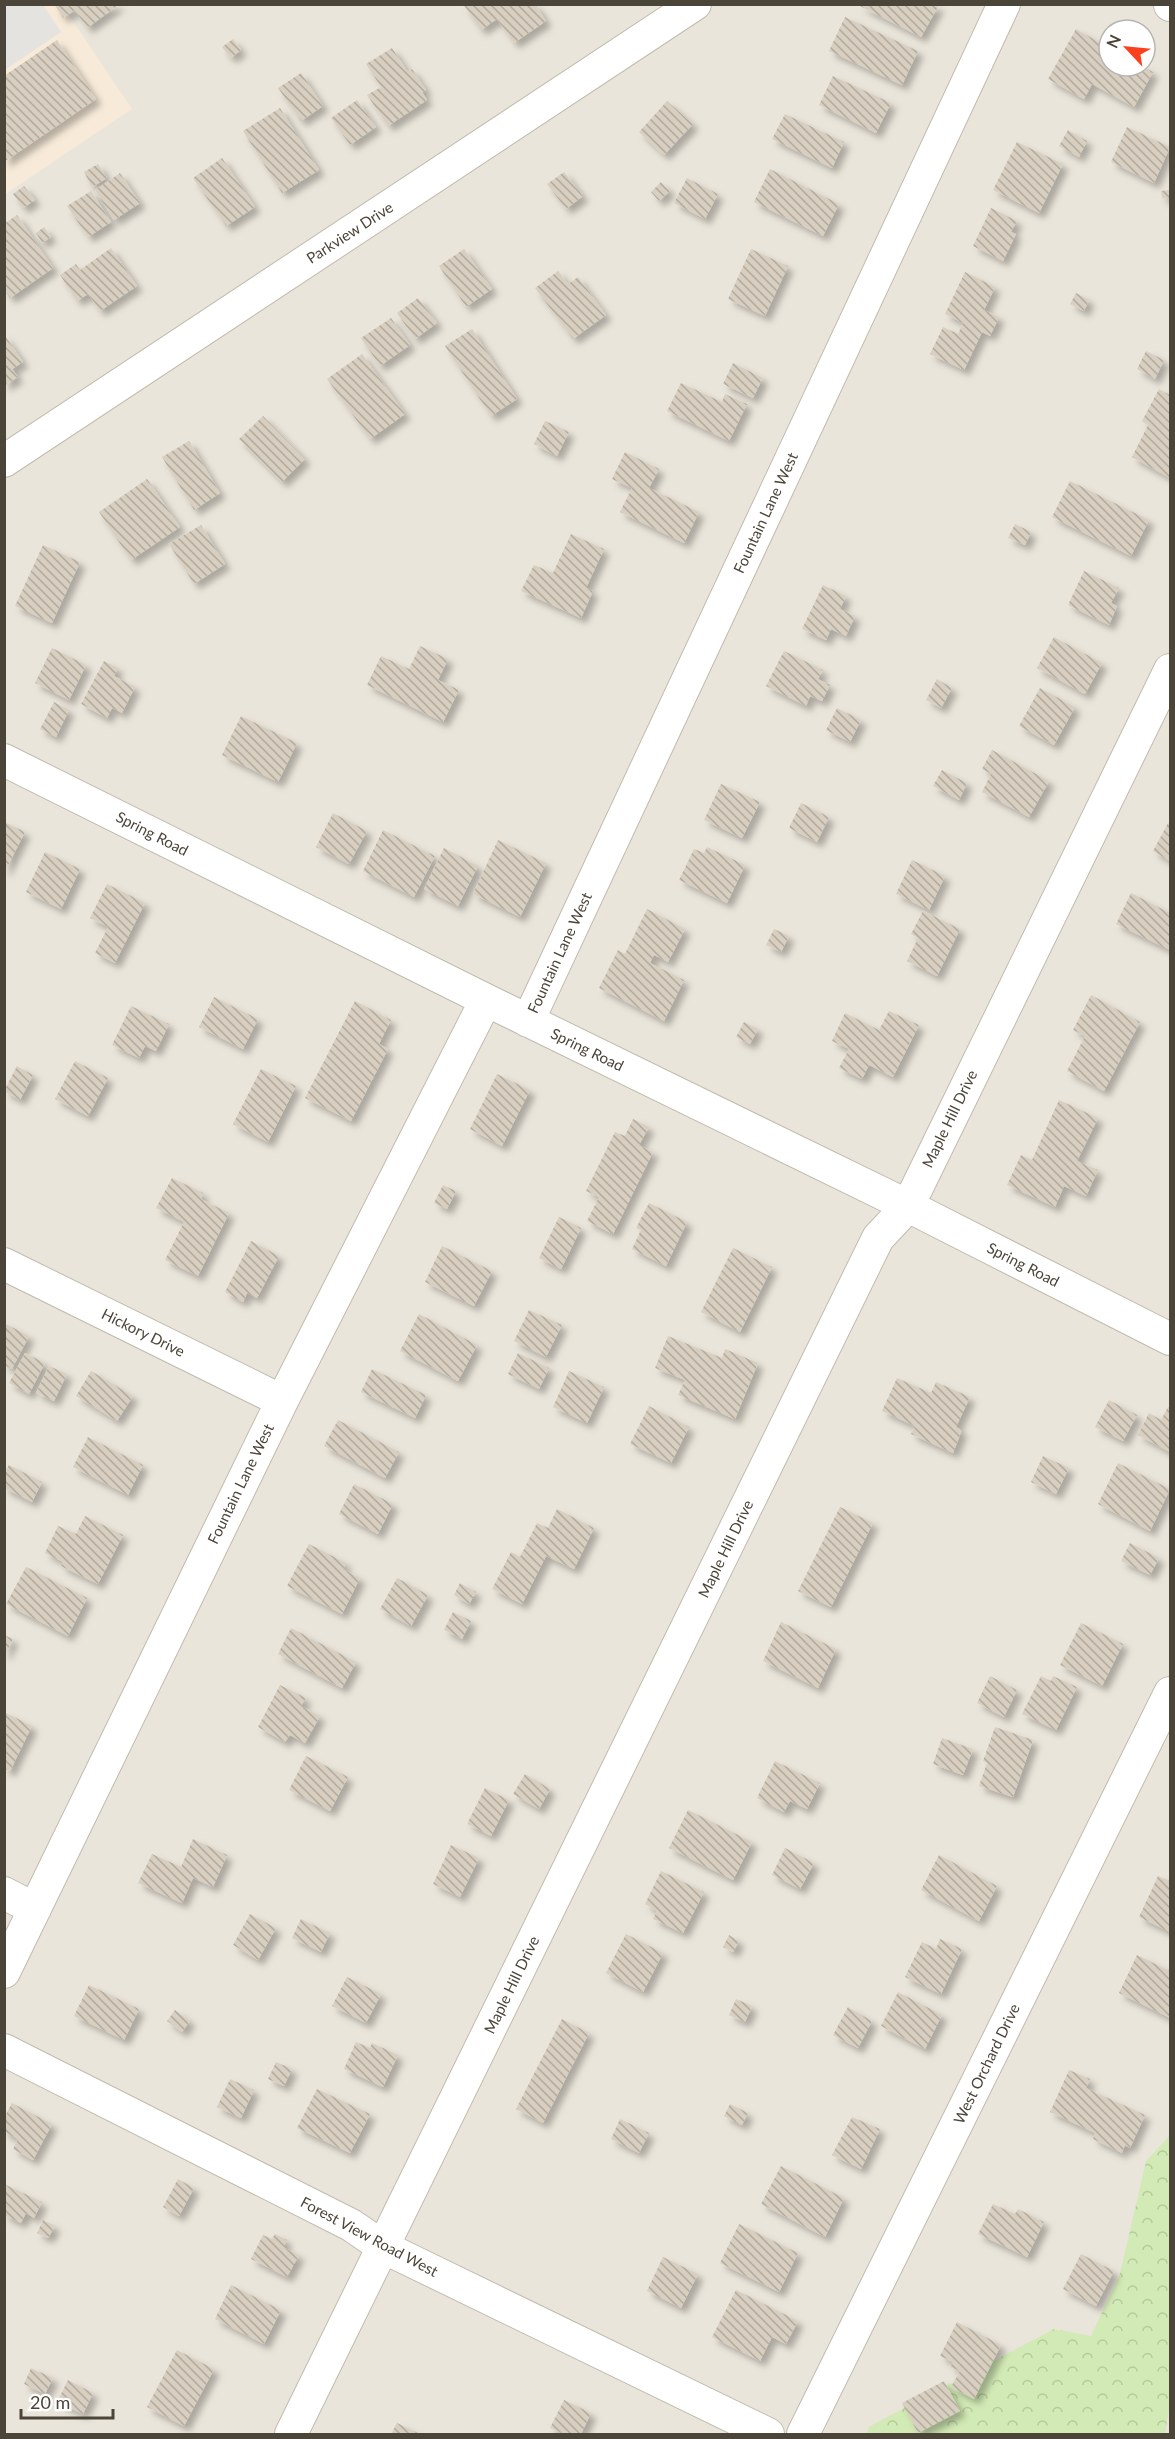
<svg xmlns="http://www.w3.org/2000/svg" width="1175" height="2439" viewBox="0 0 1175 2439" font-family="Lato,sans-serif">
<defs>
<pattern id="forest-crowns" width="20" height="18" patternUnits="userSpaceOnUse" patternTransform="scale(1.5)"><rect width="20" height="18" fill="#d2eab5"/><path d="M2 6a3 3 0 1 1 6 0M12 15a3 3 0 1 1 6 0" fill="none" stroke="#b6ca9c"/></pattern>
<pattern id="building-back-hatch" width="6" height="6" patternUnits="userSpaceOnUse" patternTransform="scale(1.5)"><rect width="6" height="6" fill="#d8cfc1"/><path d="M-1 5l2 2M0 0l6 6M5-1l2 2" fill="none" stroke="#b1aa9e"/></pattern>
<filter id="shadow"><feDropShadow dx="5.5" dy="5.5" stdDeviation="3" flood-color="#0004"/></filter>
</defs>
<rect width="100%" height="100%" fill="#f6f3ec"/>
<path fill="#eae5da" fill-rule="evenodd" d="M62,5H1170V2434H5V194L131,109ZM1109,30H1145V66H1109Z"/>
<path fill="#f7ead8" d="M5,5H62L132,109L5,194Z"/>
<path fill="url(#forest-crowns)" d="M1170,2135V2403L1165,2434H866L870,2426L1054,2329L1091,2336L1120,2274L1146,2161Z"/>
<path fill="#e5e3e0" d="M5,4L43,5L61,32L5,70Z"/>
<path fill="url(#building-back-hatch)" filter="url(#shadow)" d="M54,4H120L87,28L75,10L63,18Z
M463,4H535L546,21L514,43L497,19L481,30Z
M858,5H939L921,37Z
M845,17L918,51L902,85L829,51Z
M1076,29L1109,48V66H1142L1153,72L1134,107L1092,84L1084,99L1048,79Z
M233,39L241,50L231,58L222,47Z
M57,40L96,99L4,162V76Z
M392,48L408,72L412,69L426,90L422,92L427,100L388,126L367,95L381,87L366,64Z
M301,73L323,106L301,121L278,88Z
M833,76L891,103L876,133L819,105Z
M357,100L376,127L350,145L331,118Z
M667,101L693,124L664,155L639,132Z
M280,108L319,170L282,193L243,131Z
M785,114L844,142L832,168L772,139Z
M1127,127L1170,147L1154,183L1111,162Z
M1068,130L1087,141L1079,157L1059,146Z
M1017,142L1063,164L1039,213L993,190Z
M222,158L255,207L226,226L193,178Z
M98,164L107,178L92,187L84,172Z
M770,169L839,204L823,236L754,202Z
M564,172L583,196L566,209L547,184Z
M120,173L140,203L114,220L95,190Z
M687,178L718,194L705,219L674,203Z
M661,182L670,191L659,201L651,192Z
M24,186L35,200L23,208L13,194Z
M1170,190V198H1162L1161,191Z
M91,191L111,222L88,237L67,206Z
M991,208L1017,221L1011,232L1016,234L1003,261L973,246Z
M17,215L53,268L10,298L4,290V224Z
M44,227L51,237L42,243L36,233Z
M111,248L137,286L100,311L88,294L77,301L60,275L76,264L80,270Z
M464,249L492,289L466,307L439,266Z
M751,249L788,266L765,316L728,299Z
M558,271L568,284L578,277L606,315L573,339L535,288Z
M965,272L995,287L984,310L999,317L990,336L982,332L964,370L930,354L943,327L958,334L963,323L945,314Z
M1076,293L1089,300L1084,311L1070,304Z
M418,298L437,323L415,339L397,313Z
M391,318L410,345L380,366L361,338Z
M472,329L517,399L491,416L445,346Z
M4,334L23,362L12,369L18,377L4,386Z
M1146,351L1164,360L1155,379L1137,369Z
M362,354L405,414L370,439L327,379Z
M733,363L763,378L753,398L723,384Z
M681,383L722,402L725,394L747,404L729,441L667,411Z
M1159,389L1170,395V478L1132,457L1148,425L1142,421Z
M263,416L305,459L282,482L239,439Z
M545,421L569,432L557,456L534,444Z
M189,441L220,493L194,510L162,457Z
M625,452L659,469L649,488L699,512L684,543L620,512L632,488L612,479Z
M147,479L180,527L131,560L99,512Z
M1070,481L1149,520L1131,556L1052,517Z
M1015,524L1031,532L1025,545L1008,538Z
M201,525L225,564L194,584L169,544Z
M571,534L604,549L586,588L593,591L581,618L521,591L534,565L553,573Z
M43,545L80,562L52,623L15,606Z
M1084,571L1119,588L1111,603L1117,606L1109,625L1068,605Z
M823,585L846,596L840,609L855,616L846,636L831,629L826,640L802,629Z
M1054,637L1102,663L1085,694L1037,668Z
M420,646L448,659L438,680L459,690L443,722L367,685L381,656L409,669Z
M52,648L86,665L69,700L35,683Z
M784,651L823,670L818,679L830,685L822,701L810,696L806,706L766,686Z
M104,661L118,668L114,676L135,687L122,713L112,708L107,718L81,704Z
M937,679L952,688L941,708L926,700Z
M1040,688L1075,707L1054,745L1019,726Z
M54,702L69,710L56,737L40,729Z
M837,708L861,720L850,742L826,730Z
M241,716L297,743L278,782L222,755Z
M992,750L1049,781L1029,817L982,792L991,774L982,769Z
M942,770L967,783L959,800L933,786Z
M721,784L760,802L742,838L704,820Z
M801,803L829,817L817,842L789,828Z
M333,813L367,831L349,864L316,847Z
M4,822L25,832L4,873Z
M1168,823L1170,825V861L1153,851Z
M383,830L435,856L414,897L363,871Z
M498,840L546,863L520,917L473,894Z
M707,847L745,865L727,903L679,880L694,849L704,853Z
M444,848L478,866L458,906L424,889Z
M45,852L80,869L61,909L26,892Z
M912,860L945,876L929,910L896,894Z
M107,884L145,903L115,963L95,953L108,927L90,918Z
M1131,893L1170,913V950L1116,924Z
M647,909L685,929L668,962L654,955L650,963L684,980L664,1021L599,988L618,950L625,954Z
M923,911L960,929L937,976L907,961L918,938L911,934Z
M774,929L789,936L781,952L766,945Z
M1091,995L1140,1022L1104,1091L1067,1071L1085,1036L1073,1030Z
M214,997L258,1019L243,1049L199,1027Z
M355,1001L391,1020L379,1044L388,1049L351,1121L305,1098Z
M131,1006L169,1024L156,1051L145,1046L139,1058L112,1045Z
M889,1011L919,1025L893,1077L869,1065L862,1079L839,1068L849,1049L832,1041L845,1013L879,1030Z
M744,1022L758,1029L750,1044L736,1037Z
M75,1061L108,1078L88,1116L55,1099Z
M17,1066L33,1075L20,1100L4,1091Z
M261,1069L296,1086L268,1142L233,1124Z
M497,1074L530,1090L502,1146L470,1129Z
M1059,1100L1098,1118L1077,1161L1098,1170L1086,1196L1064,1186L1055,1207L1007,1185L1021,1155L1032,1160Z
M633,1119L649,1127L639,1145L653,1152L613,1234L587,1221L599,1197L586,1191L615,1132L625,1136Z
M172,1178L203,1193L201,1199L229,1213L198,1276L165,1260L184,1222L156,1208Z
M443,1185L456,1191L447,1209L434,1203Z
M649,1203L687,1222L666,1266L632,1249L641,1230L636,1228Z
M559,1217L581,1228L561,1269L539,1258Z
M251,1241L279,1256L257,1298L247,1293L243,1302L225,1292Z
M442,1246L492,1271L474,1306L425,1282Z
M733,1248L772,1267L740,1332L701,1312Z
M529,1310L562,1325L546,1357L514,1341Z
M419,1314L477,1345L458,1381L400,1351Z
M4,1323L29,1336L12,1369L4,1365Z
M668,1336L722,1358L725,1349L758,1363L735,1419L678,1395L685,1380L655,1368Z
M25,1353L45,1363L29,1394L9,1383Z
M518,1353L549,1368L539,1389L508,1374Z
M49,1366L67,1374L54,1401L36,1393Z
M372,1369L426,1395L415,1418L361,1392Z
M91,1371L133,1396L117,1421L76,1396Z
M569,1371L604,1387L587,1423L553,1407Z
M897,1378L931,1393L936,1382L970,1397L956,1427L962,1430L953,1453L911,1434L915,1426L882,1411Z
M1109,1400L1137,1415L1123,1441L1095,1427Z
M649,1406L689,1427L671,1463L630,1444Z
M1168,1407L1170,1408V1452L1138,1435L1149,1413L1161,1420Z
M338,1420L399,1452L385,1478L324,1446Z
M88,1437L143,1465L128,1495L73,1467Z
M1043,1456L1069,1468L1056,1494L1031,1482Z
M1118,1463L1170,1489L1150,1531L1098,1504Z
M9,1465L42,1482L32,1502L4,1488V1473Z
M354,1484L393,1504L378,1534L339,1514Z
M840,1507L873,1523L831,1607L798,1591Z
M557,1509L594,1528L574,1569L546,1556L522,1604L492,1589L511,1552L520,1557L537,1523L548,1528Z
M85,1516L123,1535L98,1584L61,1566L63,1562L45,1553L58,1526L76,1534Z
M1130,1543L1159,1558L1150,1575L1121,1561Z
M309,1544L346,1563L343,1569L360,1578L342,1614L287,1586Z
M26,1567L87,1598L68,1636L6,1604Z
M397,1578L428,1595L411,1626L380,1609Z
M460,1583L476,1592L469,1604L454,1595Z
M453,1612L471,1621L462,1639L444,1630Z
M781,1622L836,1649L818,1688L763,1661Z
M1081,1623L1123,1644L1102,1686L1060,1665Z
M291,1628L356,1662L342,1688L278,1654Z
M4,1635L13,1639L4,1657Z
M990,1676L1017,1690L1004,1717L977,1703Z
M1041,1676L1051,1681L1053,1676L1077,1687L1056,1730L1022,1714Z
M280,1685L306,1698L301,1706L320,1716L305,1743L290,1735L285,1742L258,1727Z
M4,1712L32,1726L10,1771L4,1769Z
M995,1727L1033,1740L1013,1797L979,1786L987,1763L983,1761Z
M942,1738L973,1749L963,1775L933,1764Z
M306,1756L348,1777L330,1811L289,1790Z
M775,1761L820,1783L807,1809L790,1801L784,1812L757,1798Z
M525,1774L550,1789L539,1809L513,1794Z
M485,1788L509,1800L491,1836L467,1824Z
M688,1810L752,1842L733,1880L669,1848Z
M193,1839L227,1855L213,1887L193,1878L182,1903L138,1883L152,1854L181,1867Z
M451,1845L479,1858L460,1897L433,1884Z
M785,1848L814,1863L800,1889L772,1875Z
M939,1855L997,1886L979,1921L921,1890Z
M661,1871L704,1892L683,1933L653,1919L657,1911L645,1904Z
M1158,1876L1170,1881V1932L1139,1917Z
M250,1914L276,1928L258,1960L233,1945Z
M301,1919L330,1933L321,1952L292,1938Z
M626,1934L663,1953L643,1992L606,1973Z
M729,1935L739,1941L733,1952L723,1947Z
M940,1939L962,1949L941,1994L905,1977L922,1942L936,1949Z
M1137,1955L1170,1971V2018L1119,1993Z
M347,1977L381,1994L366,2023L332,2006Z
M89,1985L139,2009L124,2040L74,2016Z
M898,1992L942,2015L925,2049L881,2026Z
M736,1999L752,2006L745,2022L729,2015Z
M848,2007L872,2021L858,2048L833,2035Z
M175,2010L190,2021L182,2032L167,2021Z
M562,2019L589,2033L543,2123L516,2109Z
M356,2042L370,2048L372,2043L398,2055L383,2087L344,2069Z
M276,2062L292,2069L284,2086L268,2079Z
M1069,2070L1090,2079L1086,2088L1145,2115L1130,2148L1125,2145L1122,2153L1093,2139L1095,2133L1050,2112Z
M230,2079L254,2090L241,2118L217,2107Z
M317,2089L370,2114L350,2153L297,2128Z
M12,2103L52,2124L33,2160L13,2149L18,2139L4,2132V2118Z
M730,2104L748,2113L742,2125L724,2116Z
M852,2117L880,2129L861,2169L832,2155Z
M620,2119L649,2133L639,2153L611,2139Z
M781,2166L844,2198L825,2237L761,2204Z
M178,2179L194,2188L179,2216L163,2207Z
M4,2184L42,2202L34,2218L26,2213L21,2223L4,2215Z
M993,2204L1015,2214L1018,2209L1044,2222L1027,2257L978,2234Z
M43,2220L55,2226L48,2238L37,2233Z
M739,2224L798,2253L779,2292L720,2263Z
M275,2234L287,2240L283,2247L299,2255L287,2277L251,2259L263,2235L272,2239Z
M1081,2254L1114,2271L1096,2306L1063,2289Z
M663,2257L698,2274L681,2308L647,2291Z
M231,2285L281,2310L264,2344L215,2319Z
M736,2290L798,2321L786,2344L772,2337L760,2361L712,2337Z
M957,2322L1001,2345L974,2399L951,2387L960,2371L950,2367L953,2362L940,2356Z
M177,2350L214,2369L184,2426L147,2407Z
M31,2368L53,2378L45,2394L24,2384Z
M68,2380L93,2393L83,2414L57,2402Z
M944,2381L960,2411L918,2433L902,2403Z
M564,2400L591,2413L581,2434H564L550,2428Z
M397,2423L420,2434H391Z"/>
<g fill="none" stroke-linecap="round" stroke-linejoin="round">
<defs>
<path id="minor" d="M1170,4V5
M4,461L695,4
M4,760L486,1000L908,1206L1170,1339
M528,1021L1004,4
M4,1264L282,1401
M4,1893L35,1909
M4,1972L282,1401L486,1000
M4,2050L351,2225L383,2247L768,2434
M291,2434L878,1238L908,1206L1170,670
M803,2434L1170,1693"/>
</defs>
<use href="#minor" stroke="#c2bbae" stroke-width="34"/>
<use href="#minor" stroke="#fff" stroke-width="32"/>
</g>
<g text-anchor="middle" stroke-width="5" stroke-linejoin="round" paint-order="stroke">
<g font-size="15" fill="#4b4439" stroke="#fff">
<text transform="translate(350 233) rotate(-33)" y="5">Parkview Drive</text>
<text transform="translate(766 513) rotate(-65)" y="5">Fountain Lane West</text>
<text transform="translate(152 834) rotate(27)" y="5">Spring Road</text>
<text transform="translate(560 953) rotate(-65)" y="5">Fountain Lane West</text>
<text transform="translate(587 1050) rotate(26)" y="5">Spring Road</text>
<text transform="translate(950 1119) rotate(-64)" y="5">Maple Hill Drive</text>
<text transform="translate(1023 1265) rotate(27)" y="5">Spring Road</text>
<text transform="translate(143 1333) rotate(26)" y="5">Hickory Drive</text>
<text transform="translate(241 1484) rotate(-64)" y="5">Fountain Lane West</text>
<text transform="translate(726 1549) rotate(-64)" y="5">Maple Hill Drive</text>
<text transform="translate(512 1985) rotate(-64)" y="5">Maple Hill Drive</text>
<text transform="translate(987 2064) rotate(-64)" y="5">West Orchard Drive</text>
<text transform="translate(369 2237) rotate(28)" y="5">Forest View Road West</text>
</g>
</g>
<rect width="1175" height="2439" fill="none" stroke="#4b4439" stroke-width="12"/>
<g transform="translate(1127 48) rotate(296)"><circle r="28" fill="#ffffff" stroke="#b7b4b0" stroke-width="1.5"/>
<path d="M0-4.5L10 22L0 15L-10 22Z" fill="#fc3f1d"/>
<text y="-9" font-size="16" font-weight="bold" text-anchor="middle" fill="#4b4439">N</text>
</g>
<path d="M21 2409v9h92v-9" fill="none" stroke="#4b4439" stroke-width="3"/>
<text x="30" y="2409" font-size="18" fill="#4b4439" stroke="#ffffff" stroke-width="4.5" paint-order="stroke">20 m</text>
</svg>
